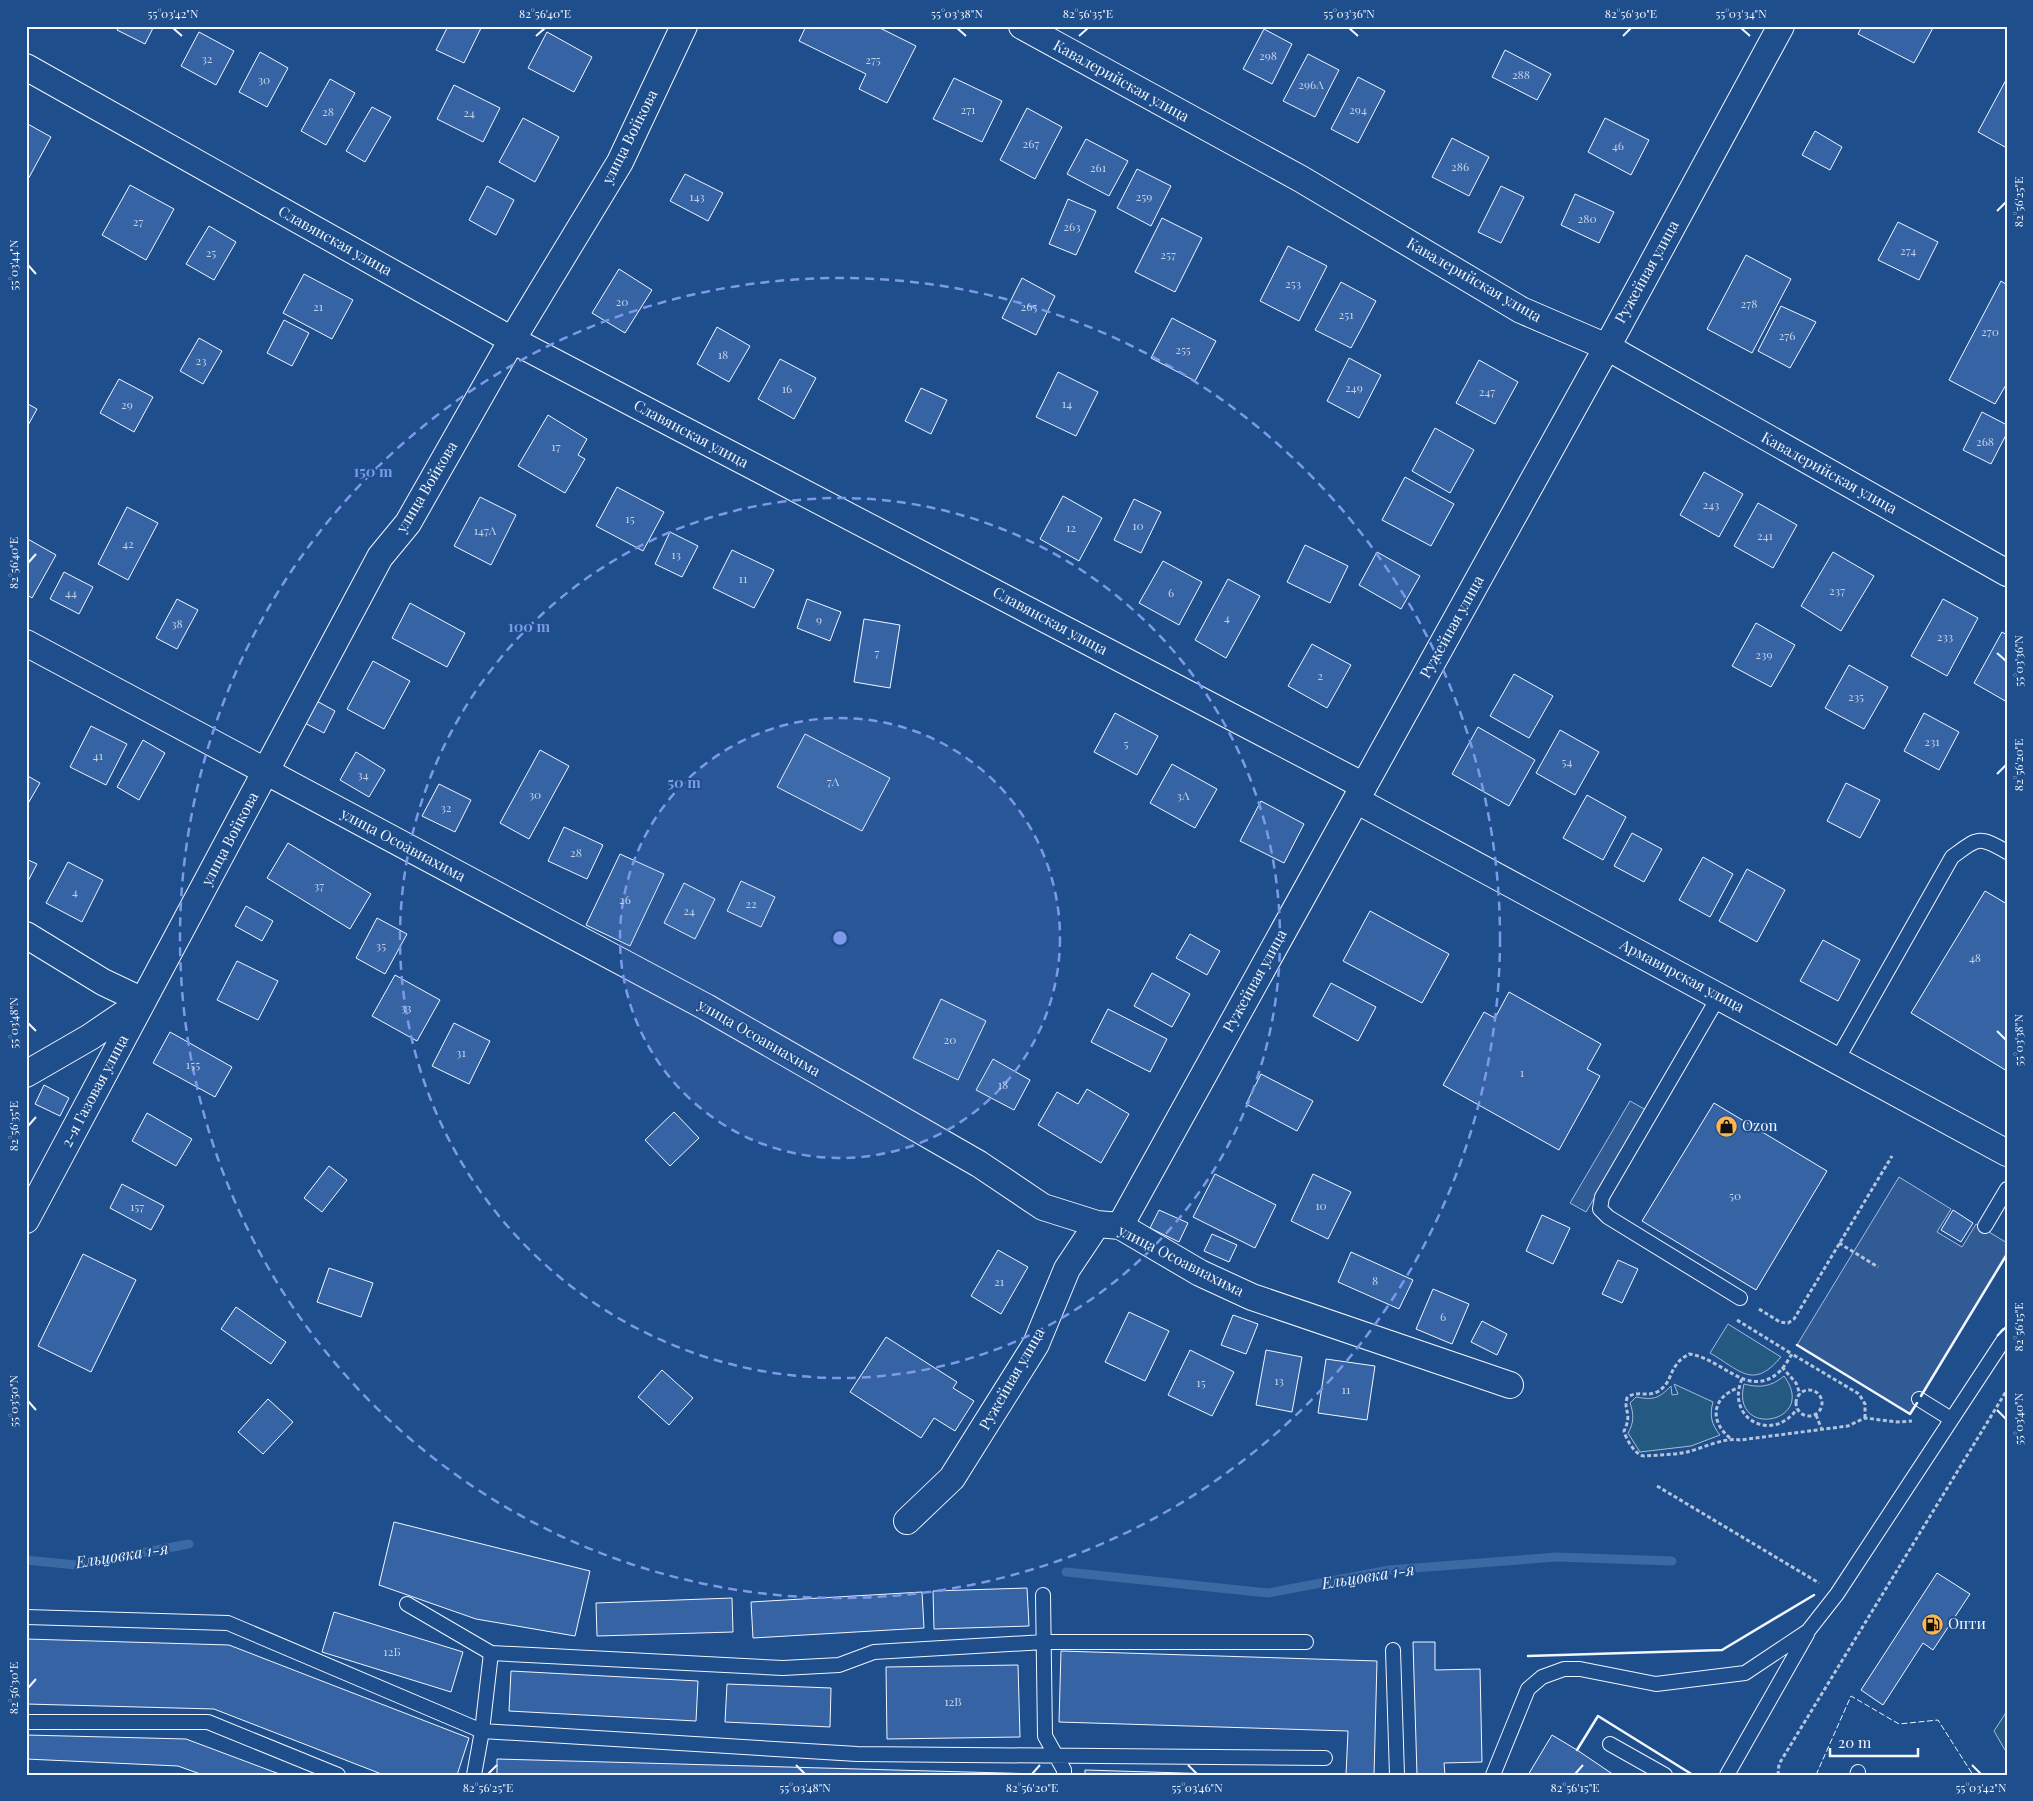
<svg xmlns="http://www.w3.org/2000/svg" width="2033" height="1801" viewBox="0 0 2033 1801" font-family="'Playfair Display',serif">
<rect width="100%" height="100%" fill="#1f4e8c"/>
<path fill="#245a82" stroke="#a8bbd7" d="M1728,1324L1781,1357C1753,1390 1741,1371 1710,1353Z
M1784,1376C1819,1423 1730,1440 1744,1384C1759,1388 1771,1387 1784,1376Z
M1674,1384L1713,1402C1709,1416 1712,1425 1720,1435L1691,1446L1640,1452L1628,1433C1634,1423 1634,1414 1630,1403L1636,1397C1654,1400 1658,1399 1671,1386L1672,1395L1678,1394Z
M2007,1711V1747L2005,1750L1994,1731Z"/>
<path fill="#305b95" stroke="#a8bbd7" d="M1630,1101L1646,1110L1586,1212L1570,1203Z
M1899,1177L1951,1209L1937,1232L1962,1247L1976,1224L2007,1243V1254L1910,1414L1797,1345Z"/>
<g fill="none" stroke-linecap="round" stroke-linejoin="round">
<path stroke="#3b69a3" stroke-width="9" d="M26,1560L76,1565L189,1544
M1066,1572L1268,1593L1389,1570L1557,1557L1672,1561"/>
</g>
<path fill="#3563a3" stroke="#f2f6ff" d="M119,26H154L145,44L117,30Z
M448,26H482L464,63L436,50Z
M806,26H876L916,46L887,103L859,89L866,74L799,41Z
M1862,26H1934L1914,63L1858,34Z
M1264,29L1292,44L1272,84L1243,69Z
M199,32L234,51L216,85L181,66Z
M547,32L592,57L574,92L528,68Z
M1505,50L1551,74L1537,100L1492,77Z
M260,52L288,68L267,107L239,92Z
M1308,54L1339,70L1315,117L1283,101Z
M1358,77L1385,91L1358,143L1331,129Z
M954,78L1002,101L982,142L933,119Z
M2007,78V145L2005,147L1978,132Z
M330,79L355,93L326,145L301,131Z
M454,85L500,108L483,142L437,119Z
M372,107L391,117L365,162L346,151Z
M1027,108L1062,127L1035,179L1000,160Z
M523,118L559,137L535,182L499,162Z
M1605,118L1649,140L1631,175L1588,152Z
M26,123L51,137L26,183Z
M1815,131L1842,147L1830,170L1802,155Z
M1452,138L1489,157L1469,196L1432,177Z
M1086,139L1128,161L1109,196L1067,174Z
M1137,169L1171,186L1151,226L1117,208Z
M685,174L723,193L708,221L670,201Z
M130,185L174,209L146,260L102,235Z
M487,186L514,200L496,235L469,220Z
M1501,186L1524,197L1501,243L1478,232Z
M1575,194L1614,212L1599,243L1561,225Z
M1068,199L1096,211L1076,255L1049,244Z
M1162,218L1202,238L1175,292L1135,272Z
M1898,222L1938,242L1919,280L1878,260Z
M209,226L236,242L214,280L186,264Z
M1288,246L1327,266L1299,321L1260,301Z
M1746,255L1791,279L1752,353L1707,329Z
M619,269L652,290L625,333L592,313Z
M304,274L353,300L332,339L283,313Z
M1022,278L1055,296L1036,335L1002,318Z
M2001,281L2007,285V383L1995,404L1949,380Z
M1341,282L1376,301L1351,348L1315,330Z
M1781,306L1816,322L1790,368L1758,351Z
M1172,318L1216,341L1195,381L1151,358Z
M284,320L309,333L292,366L267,353Z
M717,327L750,346L729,382L697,364Z
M199,338L222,351L203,384L180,371Z
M1349,358L1381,375L1359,418L1327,401Z
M780,359L816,378L794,419L758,399Z
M1479,360L1518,382L1495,424L1456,403Z
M1058,372L1098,392L1076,436L1036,417Z
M119,379L153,397L134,432L100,413Z
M921,388L947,400L931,434L905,421Z
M26,403L37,409L26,429Z
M1982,412L2007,425V433L1991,464L1963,450Z
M548,415L587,439L578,455L585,459L565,493L518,466Z
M1435,428L1474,450L1450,493L1412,471Z
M1704,472L1743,494L1719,537L1680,515Z
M1405,477L1454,504L1431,546L1382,520Z
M617,487L664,512L643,551L596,526Z
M1063,496L1102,518L1079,561L1040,539Z
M480,497L516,515L491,565L454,546Z
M1134,499L1161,512L1141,553L1114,540Z
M1758,503L1797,525L1773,568L1734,546Z
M127,507L158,523L128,580L98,564Z
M670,532L698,546L682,577L655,564Z
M26,538L56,555L32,598L26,594Z
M1305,545L1348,566L1330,603L1287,582Z
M732,550L774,570L754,608L713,588Z
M1377,552L1420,576L1401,609L1359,585Z
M1833,552L1874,576L1841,631L1801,606Z
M1163,561L1202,582L1179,625L1139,603Z
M64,572L93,587L79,614L50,599Z
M1228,579L1260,596L1226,658L1195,640Z
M177,599L198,610L177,649L156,638Z
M807,599L841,612L830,641L797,628Z
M1943,599L1978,618L1947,676L1911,656Z
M410,603L465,633L447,667L392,638Z
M864,619L900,625L890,688L854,682Z
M1756,623L1795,645L1771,687L1732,666Z
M2002,632L2007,635V702L1974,683Z
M1312,644L1351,665L1327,708L1288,686Z
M373,661L410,681L384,729L347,709Z
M1849,665L1888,687L1864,729L1825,708Z
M1514,674L1553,696L1529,738L1490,716Z
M313,699L335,711L324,733L301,721Z
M1115,713L1158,736L1137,775L1094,752Z
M1924,713L1959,732L1939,770L1904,751Z
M91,726L127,744L106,785L70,767Z
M1478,727L1535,760L1509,806L1452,774Z
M1560,730L1599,752L1575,795L1536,773Z
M805,734L890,778L862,831L777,787Z
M143,740L165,753L139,800L117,787Z
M540,750L569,766L529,839L500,823Z
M356,752L385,770L369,797L340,780Z
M1172,764L1217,789L1195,828L1150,803Z
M26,775L40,783L26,807Z
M1846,783L1880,800L1860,838L1827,821Z
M439,784L471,800L455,832L422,816Z
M1587,795L1626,817L1603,860L1563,838Z
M1261,801L1304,824L1284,863L1240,841Z
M564,827L603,845L587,879L548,861Z
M1632,833L1662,849L1644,882L1614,866Z
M288,843L371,894L350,929L267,878Z
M620,854L664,874L630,946L586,925Z
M1703,857L1733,874L1710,917L1679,900Z
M26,859L37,864L26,885Z
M68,862L103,880L82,922L46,903Z
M1747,869L1785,890L1757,942L1719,921Z
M741,881L775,897L761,927L727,911Z
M684,883L715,899L695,939L664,923Z
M1985,891L2007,904V1071L1911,1013Z
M246,906L273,921L262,941L235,926Z
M1370,911L1449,954L1422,1003L1343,961Z
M377,918L407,934L385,974L356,958Z
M1190,934L1220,951L1207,975L1176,958Z
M1823,940L1860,960L1838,1001L1800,981Z
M237,961L278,981L258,1020L217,1000Z
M1152,973L1190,994L1172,1027L1134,1006Z
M395,975L440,1000L417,1041L372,1016Z
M1331,983L1376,1007L1358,1041L1313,1016Z
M1509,992L1601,1044L1587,1069L1600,1076L1559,1150L1443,1085L1484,1012L1495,1018Z
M941,999L986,1021L958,1080L913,1058Z
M1108,1009L1167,1039L1150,1072L1091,1042Z
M454,1023L490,1041L469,1084L432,1066Z
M170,1032L232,1067L215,1097L153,1063Z
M993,1059L1030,1080L1014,1110L976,1090Z
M1261,1074L1313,1101L1297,1131L1246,1104Z
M44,1085L69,1098L60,1116L35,1104Z
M1087,1089L1129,1114L1101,1163L1038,1125L1057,1092L1078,1104Z
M1714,1103L1827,1171L1756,1290L1642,1221Z
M674,1112L699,1138L670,1166L645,1140Z
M147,1113L192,1139L176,1166L132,1141Z
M329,1166L347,1180L322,1212L304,1198Z
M1215,1174L1276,1205L1255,1248L1193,1217Z
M1313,1174L1351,1192L1328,1239L1291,1221Z
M122,1184L164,1206L151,1230L110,1208Z
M1159,1210L1188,1223L1179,1242L1150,1228Z
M1953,1210L1973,1223L1961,1242L1941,1230Z
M1542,1215L1570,1228L1553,1264L1526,1251Z
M1212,1234L1237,1245L1229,1262L1204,1251Z
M998,1250L1028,1267L1001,1314L971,1296Z
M1351,1252L1413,1280L1399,1309L1338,1282Z
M83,1254L136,1280L91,1372L38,1346Z
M1618,1260L1638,1269L1622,1303L1602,1294Z
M329,1268L373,1283L361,1317L317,1302Z
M1433,1289L1469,1304L1452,1344L1416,1329Z
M236,1307L286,1342L271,1364L221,1329Z
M1129,1312L1169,1331L1145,1381L1105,1362Z
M1233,1315L1258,1324L1246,1354L1221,1345Z
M1482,1321L1507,1334L1497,1355L1471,1342Z
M886,1337L957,1382L953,1388L974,1401L955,1431L934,1418L921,1438L850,1392Z
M1190,1350L1234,1372L1212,1416L1168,1395Z
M1266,1350L1302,1357L1292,1412L1256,1405Z
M1326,1359L1375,1366L1367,1420L1318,1413Z
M662,1370L693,1398L669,1425L638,1397Z
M268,1399L293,1422L263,1454L238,1432Z
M394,1522L590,1571L575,1636L476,1619L379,1585Z
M1937,1573L1970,1594L1933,1650L1923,1643L1883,1705L1861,1690Z
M1027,1588L1029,1626L934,1629L933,1591Z
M922,1592L924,1628L753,1638L751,1602Z
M732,1598L733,1632L597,1636L596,1603Z
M334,1612L463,1652L451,1692L322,1652Z
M26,1639L229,1645L469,1738L457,1775H384L214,1709L26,1704Z
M1413,1642H1435V1670L1480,1669L1482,1762L1444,1763L1445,1775H1417Z
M1061,1651L1377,1661L1374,1775H1346L1348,1731L1059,1722Z
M1018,1665L1020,1737L887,1739L886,1667Z
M511,1671L698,1681L696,1721L509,1711Z
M727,1684L831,1688L830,1727L725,1722Z
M26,1735L186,1739L282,1775H203L178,1766L26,1759Z
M1552,1735L1577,1750L1614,1775H1528Z
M497,1759L1039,1774V1775H497Z
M1085,1770L1248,1775H1085Z"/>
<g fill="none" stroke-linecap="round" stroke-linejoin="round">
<defs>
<path id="service" d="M1719,996L1602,1197L1600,1209L1608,1217L1740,1298
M1837,1060L1952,857C1978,838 1978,835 2007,852
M1985,1226L2007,1189
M1919,1399L1951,1419
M1043,1595L1045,1736L1064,1770V1775
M407,1604L491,1653L783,1668L839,1665L874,1652L1044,1642H1306
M26,1617L228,1623L482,1731L857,1754L1325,1758
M1393,1650L1397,1775
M26,1722H208L338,1775
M1610,1744L1665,1775
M474,1775L482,1731L491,1653
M1493,1775L1528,1689L1542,1677L1564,1669H1580L1656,1684L1745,1673L1808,1631L1837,1594L2007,1335
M1727,1775L1807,1634
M1857,1775L1858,1772"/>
<path id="minor" d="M1022,26L1301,179L1521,310L1607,347L2007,573
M26,67L512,340L1364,786
M26,643L706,1007L979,1164L1043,1207L1097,1224L1120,1226L1200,1273L1252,1297L1510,1385
M1356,800L2007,1153
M26,935L103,982L143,1001L26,1220
M26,1074L90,1037L143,1001L380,557L408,523L512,340L620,162L684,26
M1120,1226L1607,347L1781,26
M907,1521L952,1478L1036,1344L1067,1269L1097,1224"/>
</defs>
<use href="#service" stroke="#f2f6ff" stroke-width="16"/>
<use href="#minor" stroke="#f2f6ff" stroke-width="28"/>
<path stroke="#b3c4dc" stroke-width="3" stroke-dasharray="4 2.5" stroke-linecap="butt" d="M1839,1243L1878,1267
M1759,1309L1780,1322L1788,1323L1794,1319L1892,1156
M1737,1320L1792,1354
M1782,1367L1796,1383L1800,1394
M1742,1379C1725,1418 1772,1444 1797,1409
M1796 1403a13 13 0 1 1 26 0a13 13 0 1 1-26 0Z
M1816,1415L1822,1430
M1865,1418V1404L1859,1394L1792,1354C1788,1360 1784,1368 1778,1373C1747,1399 1722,1358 1689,1354C1685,1357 1680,1359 1677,1364C1669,1373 1671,1384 1657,1392C1647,1397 1635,1390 1627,1398C1623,1411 1633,1413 1624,1431C1626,1439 1635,1455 1644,1456C1658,1455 1673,1455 1687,1452C1703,1448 1725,1437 1740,1440L1848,1426L1865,1418L1897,1422L1912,1421
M1730,1438C1709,1421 1712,1397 1738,1388
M1657,1486L1819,1583
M1778,1775L1779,1764L2007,1390"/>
<use href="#service" stroke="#1f4e8c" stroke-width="14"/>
<use href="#minor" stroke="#1f4e8c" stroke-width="26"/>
<path stroke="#f2f6ff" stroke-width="1" stroke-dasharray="6 2.5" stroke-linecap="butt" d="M1816,1775L1851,1696L1899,1724L1938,1720L1973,1775"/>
<path stroke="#f2f6ff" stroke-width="2.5" d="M1797,1345L1910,1414L1917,1403
M1921,1396L2007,1254
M1528,1656L1722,1650L1814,1595
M1577,1750L1598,1716L1693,1775"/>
</g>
<path fill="none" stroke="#f2f6ff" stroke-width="2" d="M173,28L182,36M957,28L966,36M1349,28L1358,36M1741,28L1750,36M536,36L545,28M1079,36L1088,28M1623,36L1631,28M1997,211L2006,202M28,265L36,274M28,563L36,554M1997,653L2006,661M1997,774L2006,765M28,1023L36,1031M1997,1031L2006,1040M28,1126L36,1117M1997,1336L2006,1327M28,1401L36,1410M1997,1410L2006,1419M28,1688L36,1679M796,1765L805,1774M1188,1765L1197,1774M1972,1765L1981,1774M488,1774L497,1765M1032,1774L1040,1765M1575,1774L1583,1765"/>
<circle cx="840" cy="938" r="220" fill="#7d9aea" fill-opacity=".12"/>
<g fill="none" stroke="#7d9aea" stroke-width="2.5" stroke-dasharray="9 6">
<circle cx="840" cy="938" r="220"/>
<circle cx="840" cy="938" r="440"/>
<circle cx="840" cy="938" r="660"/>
</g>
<defs>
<symbol id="shop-disc" viewBox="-11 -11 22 22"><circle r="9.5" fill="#ffb74d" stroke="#1f4e8c"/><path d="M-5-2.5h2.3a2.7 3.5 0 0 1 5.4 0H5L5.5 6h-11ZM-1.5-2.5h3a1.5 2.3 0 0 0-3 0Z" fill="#111"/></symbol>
<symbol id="fuel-disc" viewBox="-11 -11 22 22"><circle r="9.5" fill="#ffb74d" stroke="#1f4e8c"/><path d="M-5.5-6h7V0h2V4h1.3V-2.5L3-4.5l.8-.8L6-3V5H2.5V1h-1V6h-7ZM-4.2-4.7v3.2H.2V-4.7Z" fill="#111"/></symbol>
</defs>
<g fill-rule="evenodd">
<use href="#shop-disc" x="1714" y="1114" width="25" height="25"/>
<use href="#fuel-disc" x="1920" y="1612" width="25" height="25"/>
</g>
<g text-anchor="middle" stroke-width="4" stroke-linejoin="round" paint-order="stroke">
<g font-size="12" fill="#c3d1e8">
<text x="1268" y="60">298</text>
<text x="207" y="63">32</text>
<text x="873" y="64">275</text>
<text x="1521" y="79">288</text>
<text x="264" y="84">30</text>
<text x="1311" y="89">296А</text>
<text x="968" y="114">271</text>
<text x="1358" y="114">294</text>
<text x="328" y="116">28</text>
<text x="469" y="117">24</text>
<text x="1031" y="148">267</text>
<text x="1618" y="150">46</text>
<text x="1460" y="171">286</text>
<text x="1098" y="172">261</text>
<text x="697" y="201">143</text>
<text x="1144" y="201">259</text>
<text x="1587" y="223">280</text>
<text x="138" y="226">27</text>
<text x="1072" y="231">263</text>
<text x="1908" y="255">274</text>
<text x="211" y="257">25</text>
<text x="1168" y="259">257</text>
<text x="1293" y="288">253</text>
<text x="622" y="306">20</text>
<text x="1749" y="308">278</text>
<text x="318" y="311">21</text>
<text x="1029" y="311">265</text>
<text x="1346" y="319">251</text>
<text x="1990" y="336">270</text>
<text x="1787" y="340">276</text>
<text x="1183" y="354">255</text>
<text x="723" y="359">18</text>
<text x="201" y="365">23</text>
<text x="1354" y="392">249</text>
<text x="787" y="393">16</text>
<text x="1487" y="396">247</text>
<text x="1067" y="408">14</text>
<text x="127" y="409">29</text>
<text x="1985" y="446">268</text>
<text x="556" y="451">17</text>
<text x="1711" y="509">243</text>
<text x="630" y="523">15</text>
<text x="1138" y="530">10</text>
<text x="1071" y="532">12</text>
<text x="485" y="535">147А</text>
<text x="1765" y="540">241</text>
<text x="128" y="548">42</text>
<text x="676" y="559">13</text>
<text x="743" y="583">11</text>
<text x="1837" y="595">237</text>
<text x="71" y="597">44</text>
<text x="1171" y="597">6</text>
<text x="1227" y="622">4</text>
<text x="819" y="624">9</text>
<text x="177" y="628">38</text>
<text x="1945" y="641">233</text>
<text x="877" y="657">7</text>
<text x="1764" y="659">239</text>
<text x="1320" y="680">2</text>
<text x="1856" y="701">235</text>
<text x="1932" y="746">231</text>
<text x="1126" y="748">5</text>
<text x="98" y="760">41</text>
<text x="1567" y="766">54</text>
<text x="363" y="779">34</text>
<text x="833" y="786">7А</text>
<text x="535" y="799">30</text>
<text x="1183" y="800">3А</text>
<text x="446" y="812">32</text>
<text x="576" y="857">28</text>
<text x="319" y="890">37</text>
<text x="75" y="896">4</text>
<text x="625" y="904">26</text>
<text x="751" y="908">22</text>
<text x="689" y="915">24</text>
<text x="381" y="950">35</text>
<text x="1975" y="962">48</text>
<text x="406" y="1012">33</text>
<text x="950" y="1044">20</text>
<text x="461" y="1057">31</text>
<text x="193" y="1069">155</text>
<text x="1522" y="1077">1</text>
<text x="1003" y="1089">18</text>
<text x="1735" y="1200">50</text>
<text x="1321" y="1210">10</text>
<text x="137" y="1211">157</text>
<text x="1375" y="1285">8</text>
<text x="999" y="1286">21</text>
<text x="1443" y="1321">6</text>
<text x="1279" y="1385">13</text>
<text x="1201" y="1387">15</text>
<text x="1346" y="1394">11</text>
<text x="392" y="1656">12Б</text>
<text x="953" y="1706">12В</text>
</g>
<g font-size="15" fill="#f2f6ff" stroke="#1f4e8c">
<text transform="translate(1121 81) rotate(29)" y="5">Кавалерийская улица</text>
<text transform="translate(630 137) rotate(-63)" y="5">улица Войкова</text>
<text transform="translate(335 241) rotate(29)" y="5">Славянская улица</text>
<text transform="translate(1647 272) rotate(-61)" y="5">Ружейная улица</text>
<text transform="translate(1474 280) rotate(30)" y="5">Кавалерийская улица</text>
<text transform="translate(691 434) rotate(28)" y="5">Славянская улица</text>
<text transform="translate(1829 473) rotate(29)" y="5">Кавалерийская улица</text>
<text transform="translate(427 487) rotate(-59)" y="5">улица Войкова</text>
<text transform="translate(1050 621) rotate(28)" y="5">Славянская улица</text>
<text transform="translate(1452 627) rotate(-61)" y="5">Ружейная улица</text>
<text transform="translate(230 839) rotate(-62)" y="5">улица Войкова</text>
<text transform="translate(403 845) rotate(28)" y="5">улица Осоавиахима</text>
<text transform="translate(1682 976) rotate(28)" y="5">Армавирская улица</text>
<text transform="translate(1255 981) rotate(-61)" y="5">Ружейная улица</text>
<text transform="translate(759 1038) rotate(30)" y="5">улица Осоавиахима</text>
<text transform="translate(95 1091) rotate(-62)" y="5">2-я Газовая улица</text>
<text transform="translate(1181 1261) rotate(27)" y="5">улица Осоавиахима</text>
<text transform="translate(1012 1379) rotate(-60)" y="5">Ружейная улица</text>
</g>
<g font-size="15" fill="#f2f6ff" stroke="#1f4e8c" text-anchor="start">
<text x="1742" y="1131">Ozon</text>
<text x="1948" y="1629">Опти</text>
</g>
<g font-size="16" font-style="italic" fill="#f2f6ff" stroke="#1f4e8c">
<text transform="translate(122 1555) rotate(-9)" y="6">Ельцовка 1-я</text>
<text transform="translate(1368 1576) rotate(-9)" y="6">Ельцовка 1-я</text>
</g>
</g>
<circle cx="840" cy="938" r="8" fill="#7d9aea" stroke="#1f4e8c" stroke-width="2.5"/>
<g font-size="15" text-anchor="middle" font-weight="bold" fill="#7d9aea" stroke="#1f4e8c" stroke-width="4" stroke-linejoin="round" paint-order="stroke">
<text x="373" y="477">150 m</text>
<text x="529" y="632">100 m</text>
<text x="684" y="788">50 m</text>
</g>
<rect width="2033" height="1801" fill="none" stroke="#1f4e8c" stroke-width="55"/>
<path d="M1830 1748v8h88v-8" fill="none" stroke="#f2f6ff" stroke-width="2.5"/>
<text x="1838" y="1748" font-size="15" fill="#f2f6ff" stroke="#1f4e8c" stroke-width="4" paint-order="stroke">20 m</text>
<rect x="28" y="28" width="1978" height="1746" fill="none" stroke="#f2f6ff" stroke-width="2"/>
<g font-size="12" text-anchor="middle" fill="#f2f6ff">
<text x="173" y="18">55°03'42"N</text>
<text x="545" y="18">82°56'40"E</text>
<text x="957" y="18">55°03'38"N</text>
<text x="1088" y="18">82°56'35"E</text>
<text x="1349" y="18">55°03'36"N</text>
<text x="1631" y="18">82°56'30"E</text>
<text x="1741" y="18">55°03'34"N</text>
<text transform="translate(2019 202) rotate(-90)" y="4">82°56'25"E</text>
<text transform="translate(14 265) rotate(-90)" y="4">55°03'44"N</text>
<text transform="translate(14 563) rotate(-90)" y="4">82°56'40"E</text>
<text transform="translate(2019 661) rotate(-90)" y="4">55°03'36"N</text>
<text transform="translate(2019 765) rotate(-90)" y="4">82°56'20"E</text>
<text transform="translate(14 1023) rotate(-90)" y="4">55°03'48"N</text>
<text transform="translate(2019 1040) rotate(-90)" y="4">55°03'38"N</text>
<text transform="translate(14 1126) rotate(-90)" y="4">82°56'35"E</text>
<text transform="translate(2019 1327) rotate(-90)" y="4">82°56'15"E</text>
<text transform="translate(14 1401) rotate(-90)" y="4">55°03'50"N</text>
<text transform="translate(2019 1419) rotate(-90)" y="4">55°03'40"N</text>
<text transform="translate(14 1688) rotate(-90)" y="4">82°56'30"E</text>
<text x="488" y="1792">82°56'25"E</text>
<text x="805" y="1792">55°03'48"N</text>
<text x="1032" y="1792">82°56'20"E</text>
<text x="1197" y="1792">55°03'46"N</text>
<text x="1575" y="1792">82°56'15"E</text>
<text x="1981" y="1792">55°03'42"N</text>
</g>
</svg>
